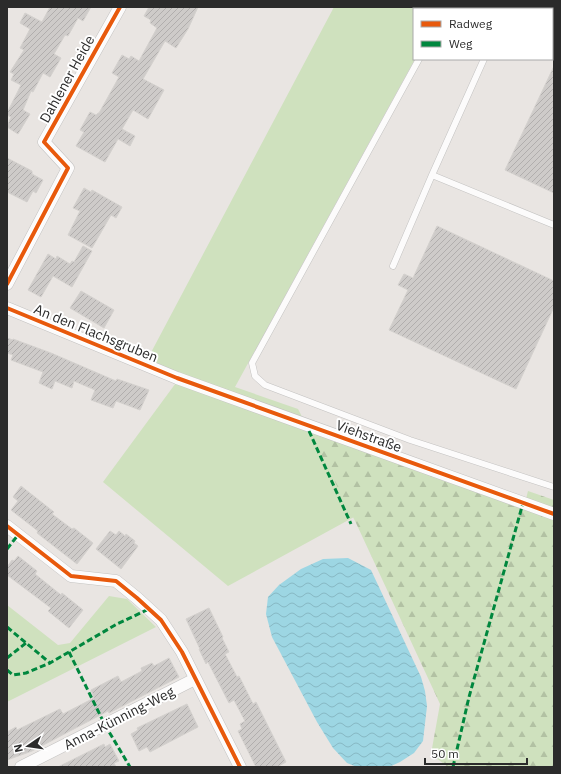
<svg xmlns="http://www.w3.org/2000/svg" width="561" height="774" viewBox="0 0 561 774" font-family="'IBM Plex Sans',sans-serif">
<defs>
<pattern id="forest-firs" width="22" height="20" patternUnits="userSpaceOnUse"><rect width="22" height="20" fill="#cfe1be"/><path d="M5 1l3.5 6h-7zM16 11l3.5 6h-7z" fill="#b2c1a3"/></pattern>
<pattern id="water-waves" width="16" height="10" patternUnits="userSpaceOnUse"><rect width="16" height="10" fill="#9dd6e3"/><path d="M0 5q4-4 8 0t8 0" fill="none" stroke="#87b8c3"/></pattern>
<pattern id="building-hatch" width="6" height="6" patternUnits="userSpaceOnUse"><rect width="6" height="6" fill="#cecbc9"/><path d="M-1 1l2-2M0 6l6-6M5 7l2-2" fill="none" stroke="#b1aead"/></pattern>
</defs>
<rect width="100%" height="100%" fill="#e9e5e2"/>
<path fill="#cfe1be" d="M334,7H444L443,9H414V59H415L235,387L298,409L354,517L228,586L103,482L181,376L146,362Z
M109,596L127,599L156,627L7,702V605L58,645L70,643Z"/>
<path fill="url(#forest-firs)" d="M309,431L524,507L528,491L554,500V766L525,767H448L431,754L440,704L356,523Z"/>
<path fill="url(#water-waves)" d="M348,558L371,570L421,677L425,691L427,706L423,741L414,753L400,762L389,767H357L347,763L333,748L317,722L272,637L266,614L268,597L279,585L301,569L323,559Z"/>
<path fill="url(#building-hatch)" stroke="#d4d1ce" d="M50,7H91L83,21L78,18L68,36L65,35L54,54L61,58L50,77L43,73L33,92L31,91L23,110L30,114L18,134L7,127L11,117L7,115V113L21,85L11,80L14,74L10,72L24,50L20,48L30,29L20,23L25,13L42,22Z
M149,7H198L188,29L176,48L165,41L143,79L164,90L148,119L133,110L122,129L135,136L130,146L118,139L105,162L76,146L84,132L80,130L90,112L96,115L98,113H99L108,97L119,77L112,73L122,55L129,59L131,56L139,61L157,28L150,23L151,20L144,16Z
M554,66V193L505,170Z
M7,158L32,171V174L43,180L36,193L33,191L27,202L7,192Z
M84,188L91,192L92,190L122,207L116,218L111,215L92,248L68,235L80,211L73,208Z
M437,226L554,281V307L516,389L389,330L408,290L398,285L404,274L413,278Z
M83,246L92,251L72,287L53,276L41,297L28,290L48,254L56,259L57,256L70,264L72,261L74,262Z
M81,291L114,310L104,328L70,308Z
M7,338L13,340V339L51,353L116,381L117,379L149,390L140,410L116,401L113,408L91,400L95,390L74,381L72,388L55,381L52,389L39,383L43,372L11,360L13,355L7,353Z
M21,486L54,512L52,514L72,529L74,528L93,543L77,564L37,533L38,531L11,510L18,501L13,497Z
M110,531L116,535L119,531L125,536L126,534L135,541L134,543L138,546L121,569L96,549Z
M18,556L37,571L35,574L61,595L62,593L83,610L69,628L48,611L51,608L7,575V567L12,560L14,561Z
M209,608L223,637L222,638L229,652L225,654L237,677L239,676L253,704L256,702L286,762L277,767H256L238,731L242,729L240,724L245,721L234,700L229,703L208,662L206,664L199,649H200L186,619Z
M169,658L179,677L109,713L108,711L32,751L7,760V732L16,727L17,730L60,709L63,714L94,698L91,690L118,676L121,682L142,671L141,668L152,663L154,666Z
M187,704L198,727L150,752L147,747L139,751L131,734L138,730L137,728Z
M104,744L105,747L110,744L119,761L114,763L116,767H58Z"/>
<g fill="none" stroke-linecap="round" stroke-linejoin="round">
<defs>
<path id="service" d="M447,9L448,7
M507,9L508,7
M419,59L252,363L255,376L265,385L410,440L554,487
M432,175L554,225
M393,266L432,175L484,59"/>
<path id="minor" d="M7,284L68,168L44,142L120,7
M7,308L177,378L554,514
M7,526L71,576L116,581L137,598L161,620L182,652L240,767
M21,767L195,679"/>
</defs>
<use href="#service" stroke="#c3c2c1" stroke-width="7"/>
<use href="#minor" stroke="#c3c2c1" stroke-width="13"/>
<use href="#service" stroke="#fcfbfb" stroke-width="6"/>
<use href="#minor" stroke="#fcfbfb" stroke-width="12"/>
<path stroke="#00873e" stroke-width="3" stroke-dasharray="6 3" stroke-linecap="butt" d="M309,431L351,524
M7,549L18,535
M7,627L50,663L117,624L149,609
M69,652L105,725L130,767
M7,658L26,643
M7,670L13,675L26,673L50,663
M453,767L469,697L523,503"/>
<defs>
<path id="cycleway" d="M7,284L68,168L44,142L120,7
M7,308L177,378L554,514
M7,526L71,576L116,581L137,598L161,620L182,652L240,767"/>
</defs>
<use href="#cycleway" stroke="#fff" stroke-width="6"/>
<use href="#cycleway" stroke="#e8590c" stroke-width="4"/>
</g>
<g text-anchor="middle" stroke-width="4" stroke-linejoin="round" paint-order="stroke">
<g font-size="14" fill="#2b2b2b" stroke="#fff">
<text transform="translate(67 79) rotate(-61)" y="5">Dahlener Heide</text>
<text transform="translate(96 333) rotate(22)" y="5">An den Flachsgruben</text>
<text transform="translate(369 436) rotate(20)" y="5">Viehstraße</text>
<text transform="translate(119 718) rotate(-27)" y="5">Anna-Künning-Weg</text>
</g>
</g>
<rect width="561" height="774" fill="none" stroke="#2b2b2b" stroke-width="16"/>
<rect x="413" y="8" width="140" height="52" fill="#ffffff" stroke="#aaaaaa"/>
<rect x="421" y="21" width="20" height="6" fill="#e8590c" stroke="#aaaaaa"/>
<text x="449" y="28" font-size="12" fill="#2b2b2b">Radweg</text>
<rect x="421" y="41" width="20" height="6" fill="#00873e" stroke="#aaaaaa"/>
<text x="449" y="48" font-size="12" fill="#2b2b2b">Weg</text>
<g transform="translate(28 746) rotate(257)" stroke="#ffffff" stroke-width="3" paint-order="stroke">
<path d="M0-3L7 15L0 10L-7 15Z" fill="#2b2b2b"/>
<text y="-6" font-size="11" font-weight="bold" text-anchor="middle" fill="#2b2b2b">N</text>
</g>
<path d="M425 758v6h102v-6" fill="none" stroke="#2b2b2b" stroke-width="2"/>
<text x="431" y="758" font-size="12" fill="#2b2b2b" stroke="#ffffff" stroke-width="3" paint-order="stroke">50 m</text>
</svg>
